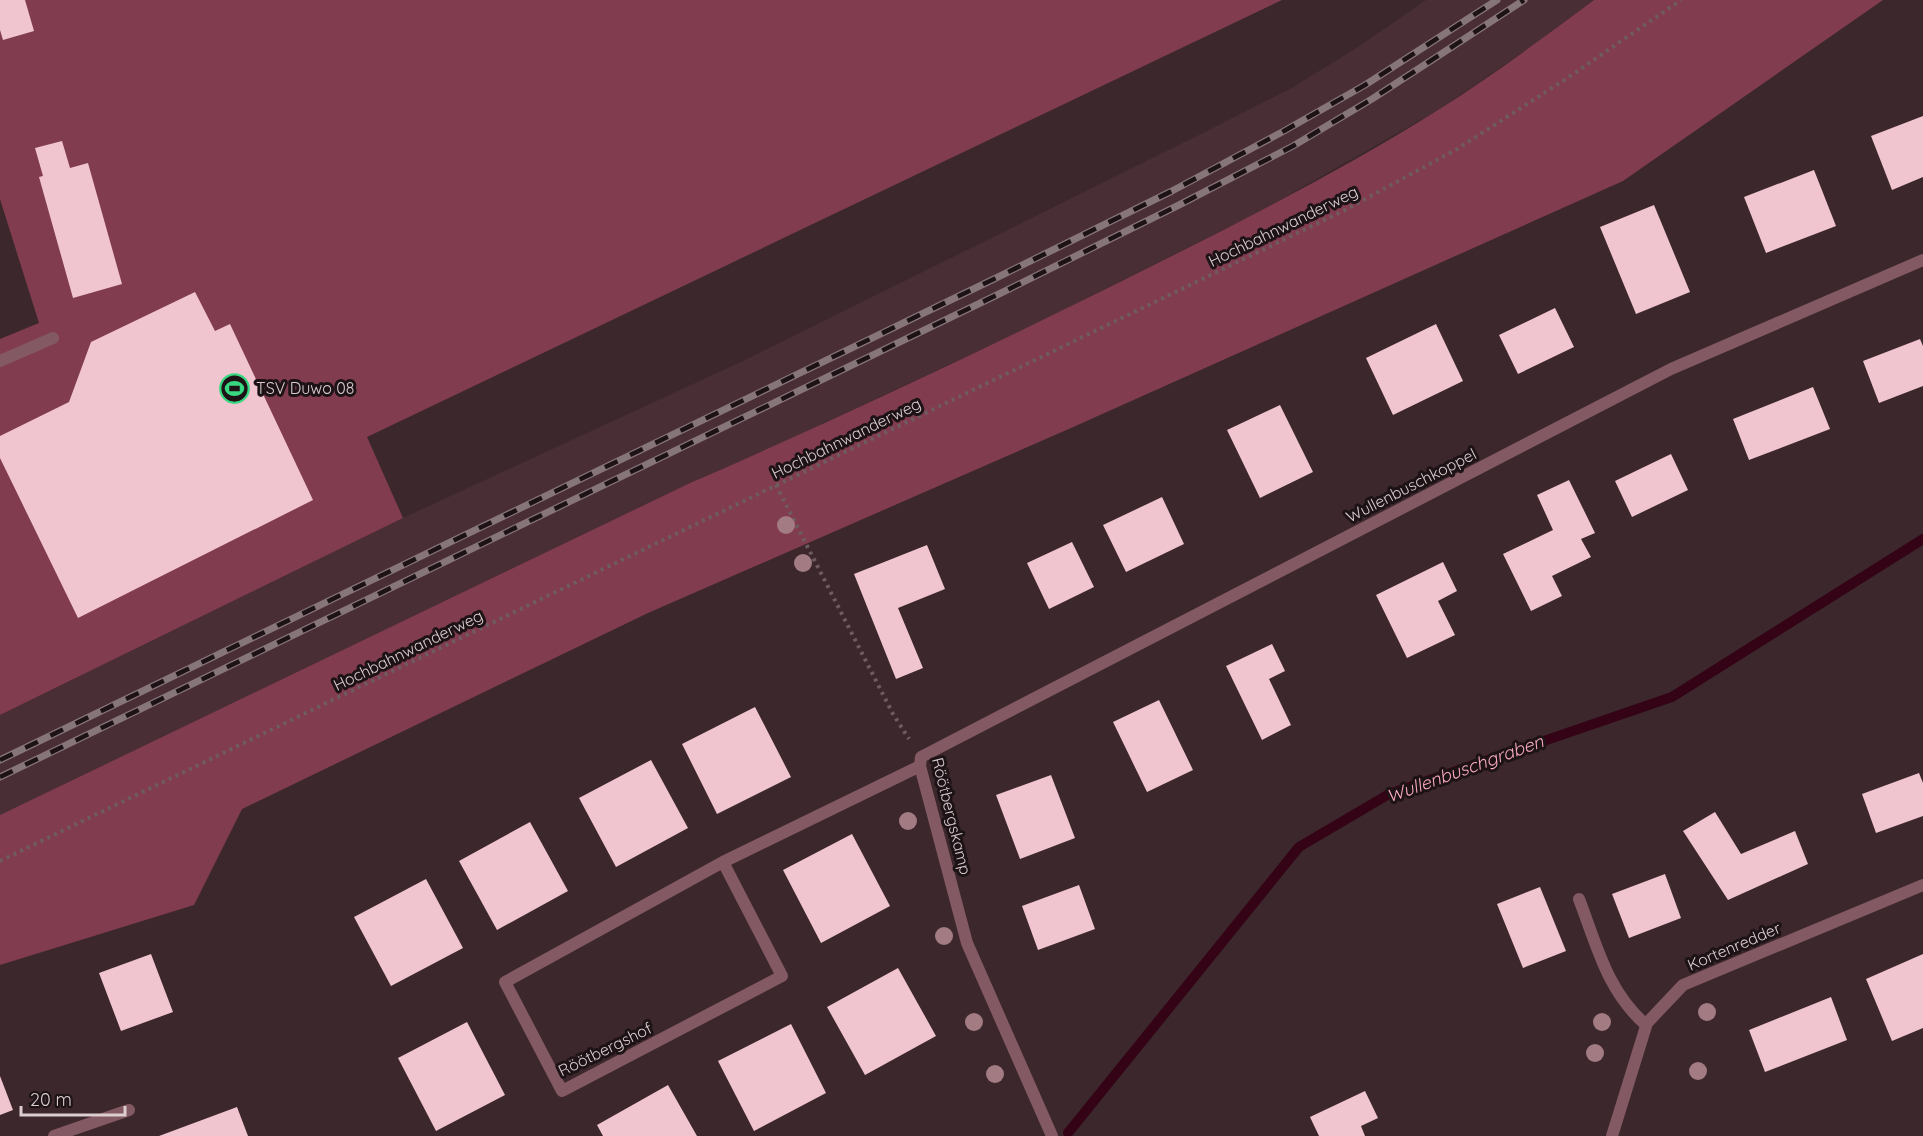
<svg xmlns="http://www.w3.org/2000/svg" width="1923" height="1136" viewBox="0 0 1923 1136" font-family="Quicksand,sans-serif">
<rect width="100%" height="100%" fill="#3c282c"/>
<path fill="#492e35" d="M1426,0H1594L1541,40L1438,110L1257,213L1044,320L786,441L690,483L0,815V715L403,518L745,360L1205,132L1290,89L1358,47Z"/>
<path fill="#823c50" d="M0,0H1282L367,437L403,518L0,715V339L39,323L0,199Z
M1594,0H1883L1623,181L1071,428L648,613L242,809L194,905L0,965V815L690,483C835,420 979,352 1120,282C1228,228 1336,174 1438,110C1492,76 1543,38 1594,0Z"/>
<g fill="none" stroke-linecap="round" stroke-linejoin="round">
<path stroke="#340416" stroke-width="10" d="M1068,1133L1299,847L1389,794L1672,697L1923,539"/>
</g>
<path fill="#f1c5cf" d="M0,0H25L34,31L3,40L0,30Z
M1923,116V177L1892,190L1871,136Z
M62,141L70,168L88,163L122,284L73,298L39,177L43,176L35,148Z
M1814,170L1836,226L1766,253L1744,197Z
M1654,205L1690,292L1636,314L1600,227Z
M195,292L215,331L230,324L313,500L78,618L0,458V436L69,402L91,342Z
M1555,308L1574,347L1518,374L1499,335Z
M1436,324L1463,381L1393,415L1366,358Z
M1920,339L1923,346V386L1879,403L1863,361Z
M1813,387L1830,429L1749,460L1733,419Z
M1280,405L1313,472L1260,498L1227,430Z
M1671,454L1688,490L1632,517L1615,481Z
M1569,480L1595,533L1581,539L1591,557L1552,576L1562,596L1531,611L1503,554L1553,530L1537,495Z
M1162,497L1184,544L1126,572L1103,525Z
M1072,542L1094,587L1049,609L1027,563Z
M927,545L945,589L898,608L923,668L896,679L854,574Z
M1443,562L1457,591L1438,601L1455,635L1407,658L1376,595Z
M1272,644L1285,671L1269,679L1291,725L1262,740L1226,666Z
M1159,700L1193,770L1147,792L1113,722Z
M755,707L791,777L717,814L682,744Z
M651,760L688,828L616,867L579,798Z
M1919,773L1923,783V816L1876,833L1862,794Z
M1051,775L1075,838L1020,859L996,795Z
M1715,812L1741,854L1795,831L1808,864L1728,900L1683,831Z
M530,822L568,891L497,930L459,861Z
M852,834L890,906L821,943L783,870Z
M1665,874L1681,918L1629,938L1612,894Z
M426,879L463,948L391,986L354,917Z
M1079,885L1095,929L1038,950L1022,906Z
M1540,887L1566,951L1523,968L1497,904Z
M151,954L173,1012L121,1031L99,973Z
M1923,954V1028L1892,1041L1866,979Z
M898,968L936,1036L865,1075L827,1007Z
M1831,997L1847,1040L1765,1072L1749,1030Z
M467,1022L505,1095L436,1131L398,1058Z
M791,1024L826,1093L754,1131L718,1061Z
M0,1076L13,1110L0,1115Z
M668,1085L697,1136H603L597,1125Z
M1365,1091L1378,1118L1361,1126L1365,1136H1319L1310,1117Z
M237,1107L248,1136H159Z"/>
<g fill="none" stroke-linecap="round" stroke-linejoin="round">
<path stroke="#6e5c60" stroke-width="4" stroke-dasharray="3 4.5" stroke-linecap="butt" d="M776,485L893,714L909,739
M0,861L1347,209L1457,149L1566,79L1681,0"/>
<path stroke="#835963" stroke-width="12" d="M0,361L53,338
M1579,899C1597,946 1607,991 1646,1025
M54,1136L129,1110"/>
<path stroke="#835963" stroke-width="12" d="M723,862L782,976L562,1091L505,982L723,862L920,766
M1052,1136L967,943L920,766L921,757L1671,369L1923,260
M1612,1136L1647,1023L1683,985L1923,885"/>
<defs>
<path id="rail" d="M0,760L994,279L1172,191L1284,131L1365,85L1497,0
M0,777L1001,293L1179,205L1293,146L1372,99L1524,0"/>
</defs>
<use href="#rail" stroke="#867579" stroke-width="7"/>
<use href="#rail" stroke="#1d1316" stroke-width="4.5" stroke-dasharray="14" stroke-linecap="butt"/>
</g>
<g fill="#a27b83">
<circle cx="786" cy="525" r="9"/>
<circle cx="803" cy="563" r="9"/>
<circle cx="908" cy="821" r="9"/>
<circle cx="944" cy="936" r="9"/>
<circle cx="1707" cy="1012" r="9"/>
<circle cx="974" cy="1022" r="9"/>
<circle cx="1602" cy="1022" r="9"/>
<circle cx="1595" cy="1053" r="9"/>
<circle cx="1698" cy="1071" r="9"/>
<circle cx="995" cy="1074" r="9"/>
</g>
<defs>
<symbol id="stadium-ring" viewBox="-11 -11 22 22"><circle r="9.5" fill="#1d1316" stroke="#38d880" stroke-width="1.5"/><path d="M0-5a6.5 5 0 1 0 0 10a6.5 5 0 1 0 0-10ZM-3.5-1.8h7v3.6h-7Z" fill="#38d880"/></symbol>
</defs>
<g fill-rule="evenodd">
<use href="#stadium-ring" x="218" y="372" width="33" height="33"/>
</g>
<g text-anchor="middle" stroke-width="6" stroke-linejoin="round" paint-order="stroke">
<g font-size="16" fill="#dbcdd0" stroke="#1d1316">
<text transform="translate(1283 226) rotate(-26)" y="6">Hochbahnwanderweg</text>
<text transform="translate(846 438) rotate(-26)" y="6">Hochbahnwanderweg</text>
<text transform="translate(1411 485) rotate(-27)" y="6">Wullenbuschkoppel</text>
<text transform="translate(408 650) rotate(-26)" y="6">Hochbahnwanderweg</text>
<text transform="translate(952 816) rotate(76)" y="6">Röötbergskamp</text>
<text transform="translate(1734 946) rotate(-23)" y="6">Kortenredder</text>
<text transform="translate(605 1049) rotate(-26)" y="6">Röötbergshof</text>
</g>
<g font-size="16" fill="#dbcdd0" stroke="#1d1316" text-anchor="start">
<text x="256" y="394">TSV Duwo 08</text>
</g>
<g font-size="18" font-style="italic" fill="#fbacbf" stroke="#1d1316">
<text transform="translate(1465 769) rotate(-20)" y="6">Wullenbuschgraben</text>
</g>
</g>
<path d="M21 1106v9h104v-9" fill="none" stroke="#dbcdd0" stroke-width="3"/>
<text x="30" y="1106" font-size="18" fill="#dbcdd0" stroke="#1d1316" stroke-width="4.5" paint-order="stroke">20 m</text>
</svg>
